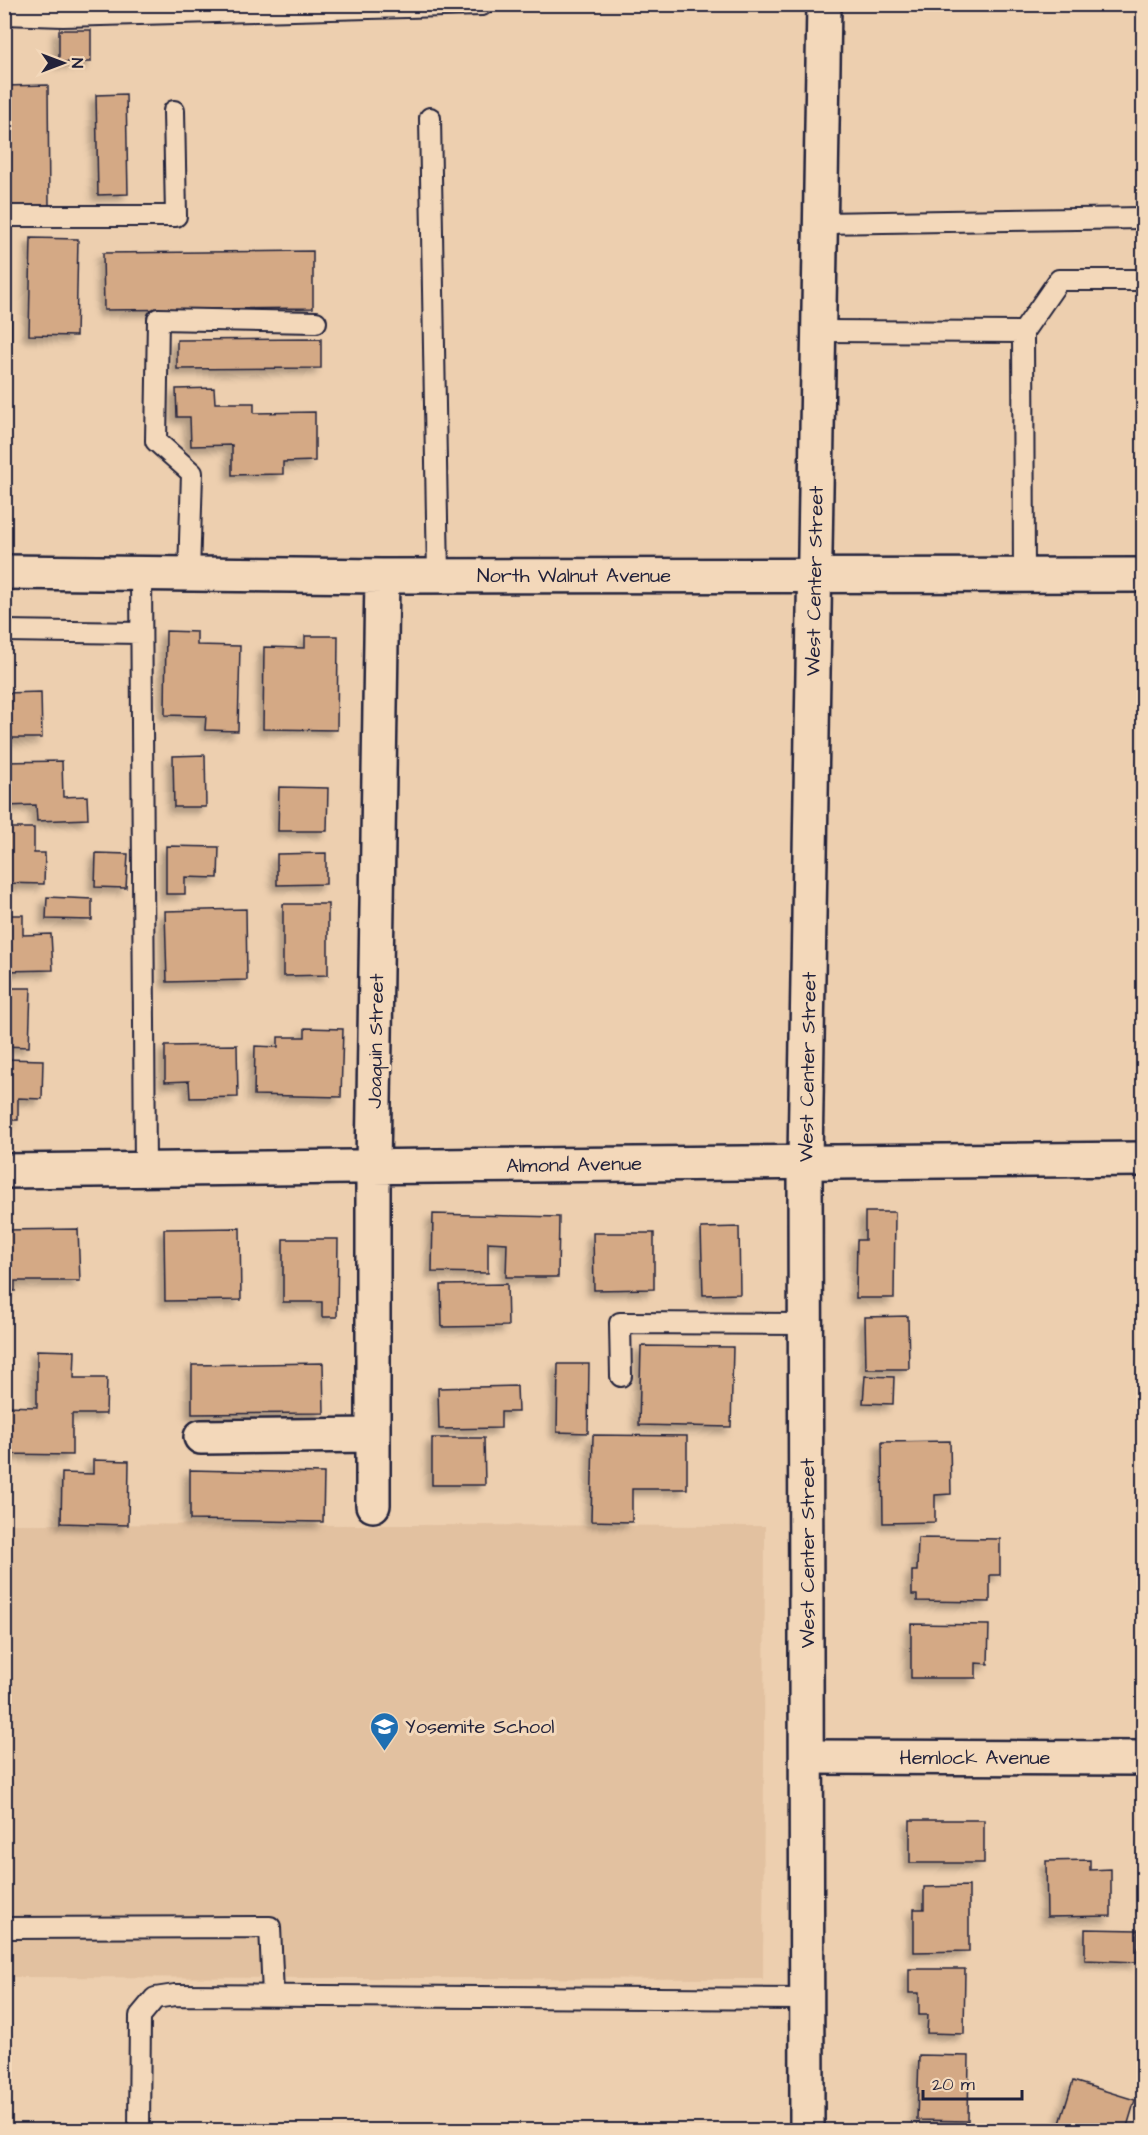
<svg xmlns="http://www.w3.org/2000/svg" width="1148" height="2135" viewBox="0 0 1148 2135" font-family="'Architects Daughter',sans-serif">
<defs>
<filter id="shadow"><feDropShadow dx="-5.5" dy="5.5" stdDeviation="3" flood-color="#0004"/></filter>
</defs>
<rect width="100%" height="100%" fill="#edcfaf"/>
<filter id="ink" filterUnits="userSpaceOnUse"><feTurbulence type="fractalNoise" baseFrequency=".0167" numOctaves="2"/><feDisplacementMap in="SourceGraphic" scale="12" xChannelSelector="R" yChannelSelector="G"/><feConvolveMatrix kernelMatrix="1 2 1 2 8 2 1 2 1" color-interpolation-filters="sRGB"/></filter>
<g filter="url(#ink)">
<path fill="#e2c1a0" d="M5,1524L765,1526L763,1979L5,1977Z"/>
<path fill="#d4a985" stroke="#22223b" stroke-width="1.5" filter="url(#shadow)" d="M59,30H91V62H59Z
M48,85L49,206H4V86Z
M126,94L128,194L98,195L96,95Z
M31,238L78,239L76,336L29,335Z
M313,251V308L104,310L103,253Z
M4,309H11V356H4Z
M321,339V368L177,369V340Z
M214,388L215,403H254V413L315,412V461L283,462V474L232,475V445L191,446L190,417H177L176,389Z
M166,631L197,632V645L240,646L238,731L205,730L206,716L165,715Z
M305,636H338L337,730L263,729L264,647L305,648Z
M41,692L42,738H4V693Z
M205,755L206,807H174L173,756Z
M62,761L63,797L87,796L88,819L37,821L36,805L4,806V762Z
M279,787L328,788L327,831H278Z
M4,828H34V853H45L44,884L4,883Z
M166,846L219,847L218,878L185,877V894H166Z
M96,853L128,854L126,888L95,887Z
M326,853V884L277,885V854Z
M47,897L92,899V920L46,919Z
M283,904H328V975L283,976Z
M246,909L247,980L167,982L165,911Z
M4,915H23V935L51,934L53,970L4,971Z
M4,988H31L29,1047L4,1046Z
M305,1028L343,1029L341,1097L254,1095L255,1046L278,1047V1037H305Z
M237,1045L238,1097L190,1098L189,1081L165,1082V1046Z
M4,1059L43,1060L42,1099L18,1098V1120H4Z
M865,1212H895L894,1298H856L857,1240H865Z
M433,1214L559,1217L558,1277H506L507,1243L488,1242V1273L432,1272Z
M739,1227L740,1294L703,1295L701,1228Z
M240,1228L241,1300L165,1301L164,1229Z
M78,1229L80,1281H15V1291H4V1230Z
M593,1233H654V1289L594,1290Z
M283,1239H338L337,1317H322V1302H283Z
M507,1284L508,1326L442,1327L441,1285Z
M908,1316L909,1369H866L865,1317Z
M641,1346L733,1347L731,1427L639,1425Z
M37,1350L75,1351L74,1378H107L106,1414H72V1455L4,1454V1406L37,1407Z
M323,1363L324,1413L192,1414V1365Z
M558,1364H589L588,1433L557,1432Z
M865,1376L894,1377L893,1404L863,1403Z
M517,1386L518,1412H501V1428L439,1429L438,1388Z
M593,1435L687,1436V1489H632V1522L591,1521Z
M432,1438H484L485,1485H432Z
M950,1441L951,1494L935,1495V1522L883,1523L882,1442Z
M93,1460L129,1461L128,1525L61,1523L62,1473L93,1474Z
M190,1470L324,1473L323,1522L190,1520Z
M918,1538L1000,1539V1575H990V1602L917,1601V1595H912V1571H917Z
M911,1624L989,1625L988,1664L976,1663V1678H911Z
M910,1820H984V1863H910Z
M1090,1860V1870L1111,1869V1916L1047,1917L1046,1861Z
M969,1886V1951L914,1952V1909H924V1887Z
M1085,1929L1138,1930L1137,1962L1085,1960Z
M909,1969H965L964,2034L927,2033L928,2015H919V1993H909Z
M919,2055L969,2056L968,2121L917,2120Z
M1073,2081L1135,2100L1126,2130H1058Z"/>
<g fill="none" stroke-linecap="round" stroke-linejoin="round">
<defs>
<path id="lane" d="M4,14L63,16L482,5
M430,118L438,576
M4,216H176L174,111
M821,223L1144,218
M819,331L1023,332L1024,575
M1023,332L1059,280H1144
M141,574L145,1170
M189,574L192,473L156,441L158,319L316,322
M4,631L141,633
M621,1376L620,1323L806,1324
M4,1928L270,1927L273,1995
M139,2130L140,2016L155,1998L175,1995L807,1999"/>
<path id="street" d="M4,572L382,576L1144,575
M4,1171C384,1168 764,1160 1144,1159
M201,1437L373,1435
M373,1505V1168L382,576
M807,1757L1144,1758"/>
<path id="secondary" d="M807,2130L805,1160L824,4"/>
</defs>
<use href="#lane" stroke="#22223b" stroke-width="24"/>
<use href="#street" stroke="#22223b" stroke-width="38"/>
<use href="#secondary" stroke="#22223b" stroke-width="38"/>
<use href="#lane" stroke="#f3d8ba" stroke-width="20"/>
<use href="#street" stroke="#f3d8ba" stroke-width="33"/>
<use href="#secondary" stroke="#f3d8ba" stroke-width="33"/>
</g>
</g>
<defs>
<symbol id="school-pin" viewBox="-11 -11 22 30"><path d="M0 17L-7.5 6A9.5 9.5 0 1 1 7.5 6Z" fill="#1f6fb2" stroke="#f3d8ba"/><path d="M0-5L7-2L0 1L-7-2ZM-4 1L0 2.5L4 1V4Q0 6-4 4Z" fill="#fff"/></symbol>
</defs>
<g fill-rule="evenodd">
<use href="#school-pin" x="368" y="1710" width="33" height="45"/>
</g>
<g text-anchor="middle" stroke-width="6" stroke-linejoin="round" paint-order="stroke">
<g font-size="20" fill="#22223b" stroke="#f3d8ba">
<text x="574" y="582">North Walnut Avenue</text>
<text transform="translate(814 581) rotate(-89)" y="7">West Center Street</text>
<text transform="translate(375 1041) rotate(-89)" y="7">Joaquin Street</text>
<text transform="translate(807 1067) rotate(-89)" y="7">West Center Street</text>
<text transform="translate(574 1164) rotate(-1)" y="7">Almond Avenue</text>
<text transform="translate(807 1553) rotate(-90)" y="7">West Center Street</text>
<text x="975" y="1764">Hemlock Avenue</text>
</g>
<g font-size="20" fill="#22223b" stroke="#f3d8ba" text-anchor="start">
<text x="405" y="1733">Yosemite School</text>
</g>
</g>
<rect width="1148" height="2135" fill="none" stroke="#f3d8ba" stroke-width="24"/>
<rect x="12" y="12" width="1124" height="2111" fill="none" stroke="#22223b" stroke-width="2" filter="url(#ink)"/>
<g transform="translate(63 63) rotate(90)" stroke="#f3d8ba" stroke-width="4.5" paint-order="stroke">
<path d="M0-4.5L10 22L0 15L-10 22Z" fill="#22223b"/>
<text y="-9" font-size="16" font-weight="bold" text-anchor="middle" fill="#22223b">N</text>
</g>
<path d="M923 2090v9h99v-9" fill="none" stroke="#22223b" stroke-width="3"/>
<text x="932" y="2090" font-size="18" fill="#22223b" stroke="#f3d8ba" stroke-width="4.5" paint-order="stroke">20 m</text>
</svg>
